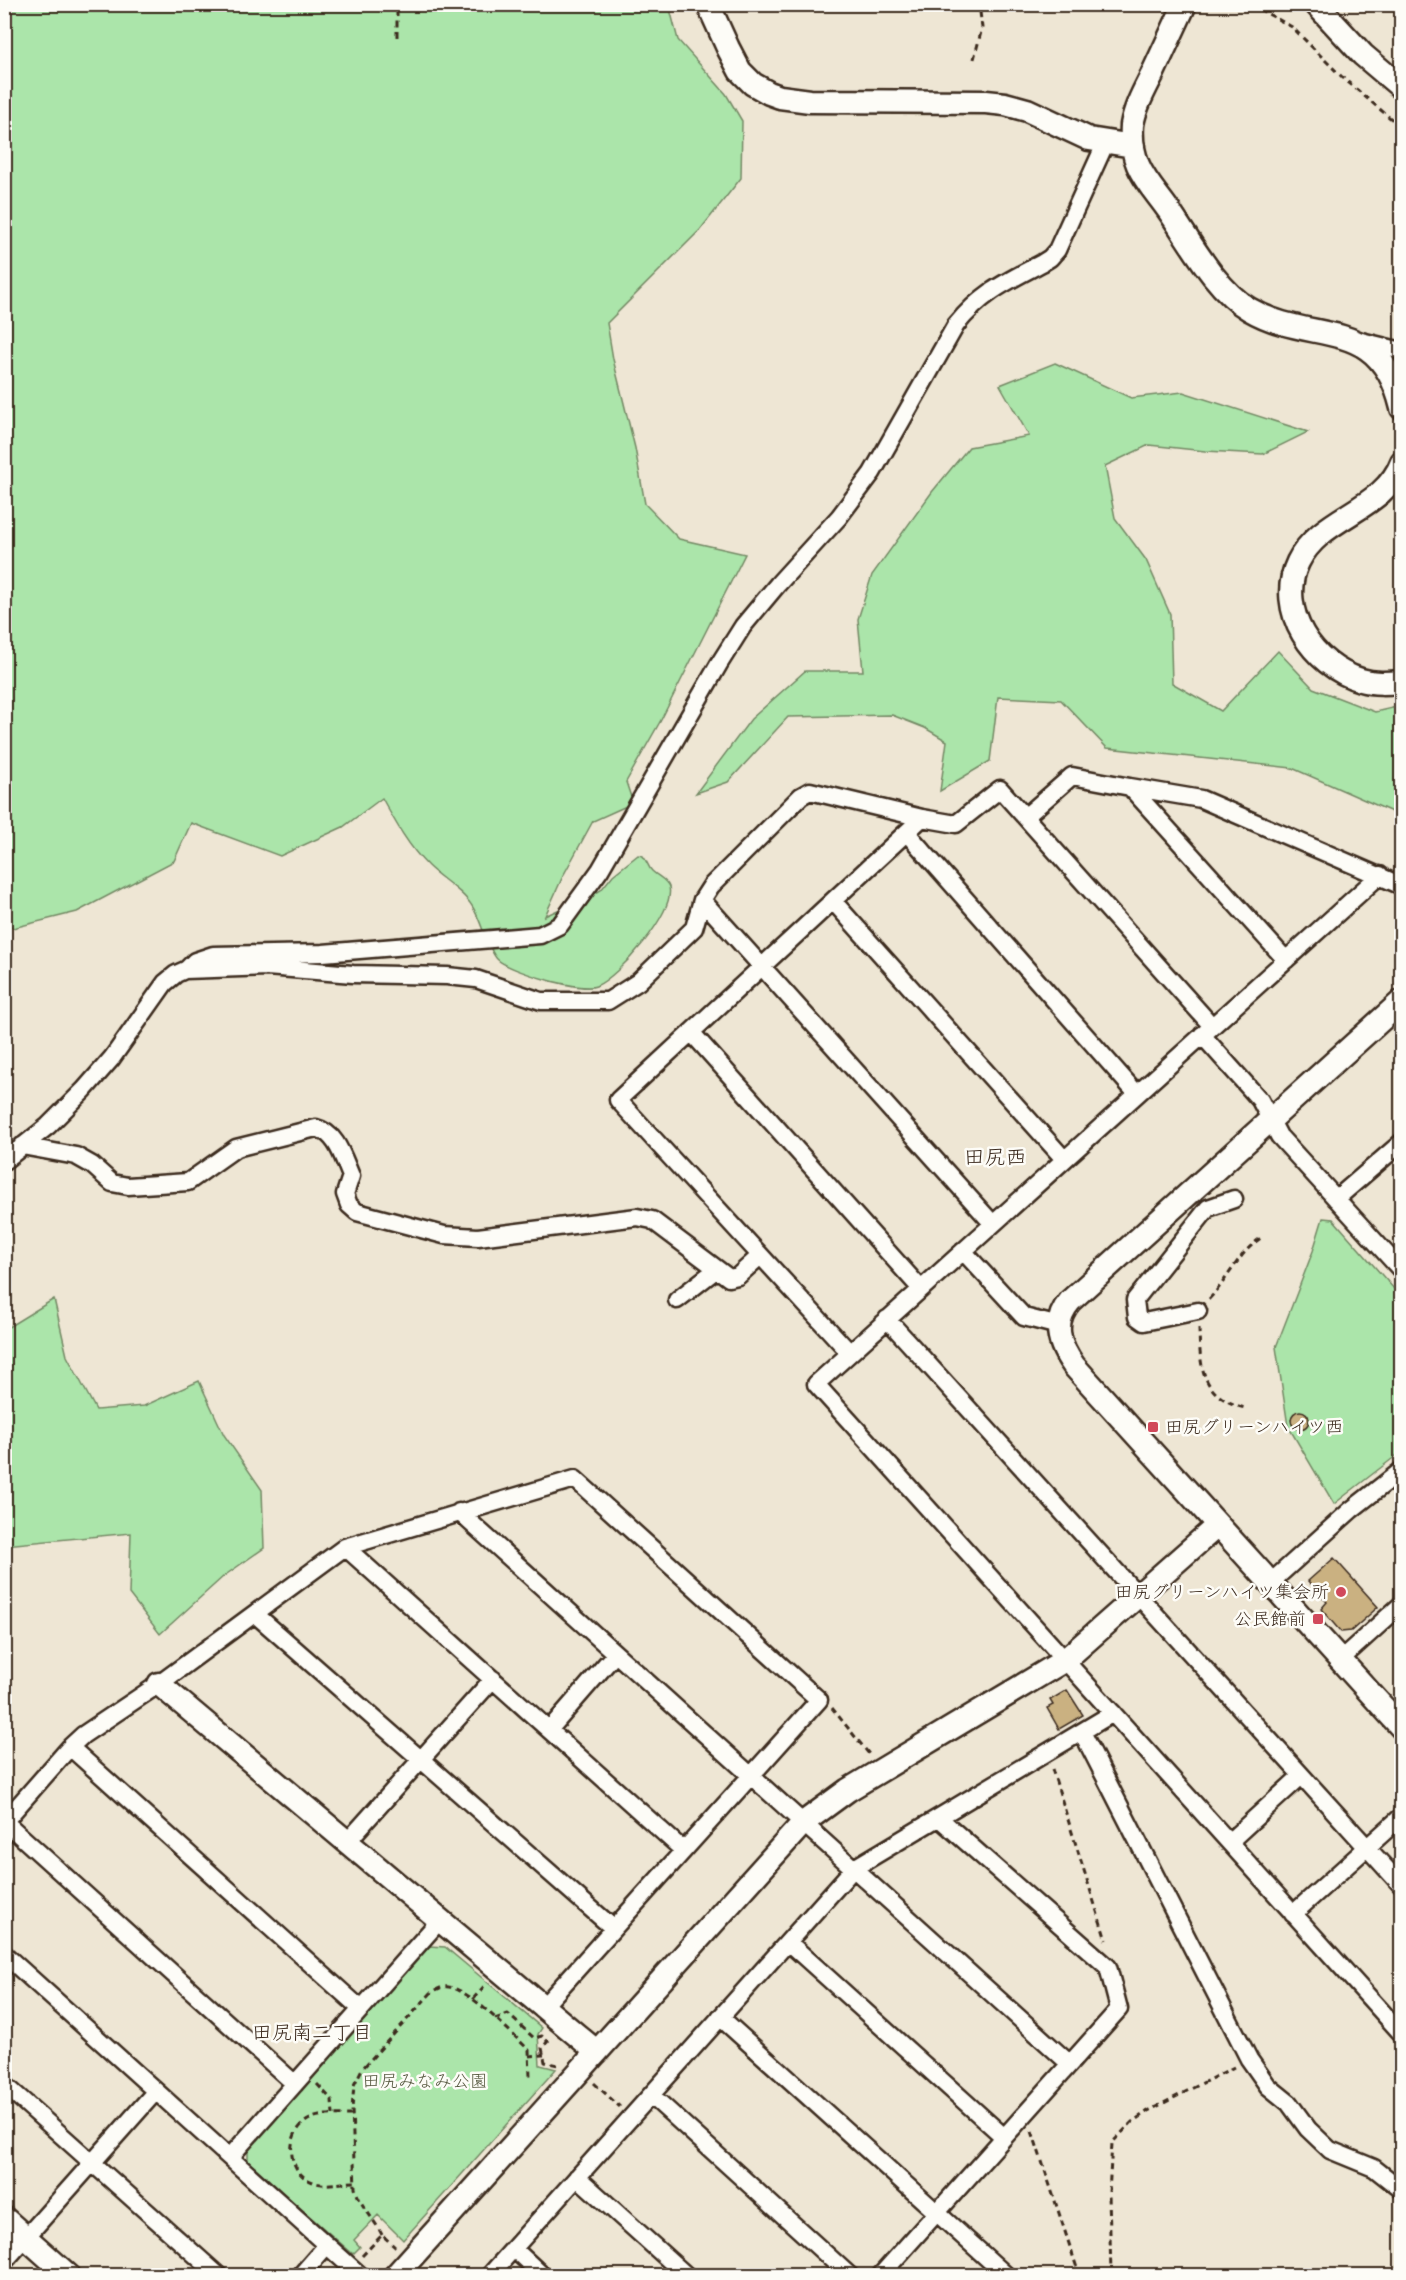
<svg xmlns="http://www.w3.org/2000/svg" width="1406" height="2280" viewBox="0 0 1406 2280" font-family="'Patrick Hand','Klee One',sans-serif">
<rect width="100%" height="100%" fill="#eee6d4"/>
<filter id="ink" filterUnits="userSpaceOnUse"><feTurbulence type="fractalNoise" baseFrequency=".0167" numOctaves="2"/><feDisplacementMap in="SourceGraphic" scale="12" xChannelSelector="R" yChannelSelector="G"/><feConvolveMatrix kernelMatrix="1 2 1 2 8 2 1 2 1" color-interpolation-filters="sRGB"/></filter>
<g filter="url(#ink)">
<path fill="#abe5aa" stroke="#738864" stroke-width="1.5" d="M4,5H669L678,40L726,94L742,121L741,178L700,230L607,323L613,359L635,448L645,504L679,539L745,554L661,720L626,782L633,803L593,821L563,876L545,916L560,909L576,905L601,890L613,875L638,855L643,856C647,861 648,867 652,871C657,876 667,880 669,887C676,912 618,977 596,986C581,992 508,971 497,959C487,948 481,919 472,906C462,890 441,879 428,866C409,847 395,822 382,798L343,827L280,856L191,823L174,861L77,912L13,928L5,921Z
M1055,363L1131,398L1183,392L1308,432L1263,454L1205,451L1149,445L1105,466L1115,518L1146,560L1170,614L1172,683L1221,711L1278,651L1313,688L1375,712L1401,706V816L1292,768L1107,748L1061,700L998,697L990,761L940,791L947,741L925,728L892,715L788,717L728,782L696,793L751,719L805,671H863L858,619L872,575L932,492L969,447L1029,436L1000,385Z
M1323,1218L1333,1219L1402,1298L1401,1452L1334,1504L1288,1426L1276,1347L1313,1251Z
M54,1299L67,1356L96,1410L144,1406L199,1381L224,1435L262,1490L264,1548L224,1576L160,1634L129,1594L131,1533L5,1545V1329Z
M429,1946L445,1947L542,2028L538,2034L540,2065L556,2069L403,2240L378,2215L354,2240L360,2247L353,2254L251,2165L248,2161V2147Z"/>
<path fill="#cab181" stroke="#3b2a1e" stroke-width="1.5" d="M1291 1420a9 9 0 1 1 18 0a9 9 0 1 1-18 0Z
M1334,1558L1378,1607L1351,1631L1341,1632L1321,1609L1327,1602L1308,1581Z
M1067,1690L1083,1715L1059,1729L1047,1708L1053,1705L1050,1700Z"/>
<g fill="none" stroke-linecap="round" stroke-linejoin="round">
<defs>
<path id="street" d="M1361,341L1402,351
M1130,787L1201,799L1402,886
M1025,817L1072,776L1130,787L1286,960
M907,833L1137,1094
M1380,875L816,1384L1402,2034
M702,900L993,1224
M833,901L1064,1159
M186,970L195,961L213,955L323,953L540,935L560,925L600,870L719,664L743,626L778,584L839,517L872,473L956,325C983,292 1006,282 1042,263L1050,258L1057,250L1106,142
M691,1032L921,1289
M1202,1035L1260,1100L1279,1136L1402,1271
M22,1146L76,1156L92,1165L112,1183L128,1186L188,1182L236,1148L316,1128C337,1133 343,1158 351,1176L345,1194L349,1205L357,1212L444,1235L478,1237L637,1217L652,1220L729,1278L738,1276L760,1256
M4,1161L48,1126L84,1090L112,1058L165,983L176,974L185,970L267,967L353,974L447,976L476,979L541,1001H608L638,982L694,928L702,900L711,886L801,796L810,791L922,818L956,824L1000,789L1212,1026
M1336,1199L1402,1142
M963,1251L1024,1317L1059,1326
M677,1300L717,1269
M1198,1311L1144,1322L1137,1317L1135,1300L1208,1208L1234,1199
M887,1319L1402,1886
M850,1353L618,1100L922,818
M459,1512L1070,2064
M345,1547L683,1850
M1270,1583L1351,1510L1402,1470
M255,1614L613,1928
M1340,1660L1402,1604
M549,1730L615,1654
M1082,1732L1249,2059L1268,2086L1289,2103L1308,2129L1330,2150L1374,2168L1402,2190
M70,1747L361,2009
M4,1822L70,1747L83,1735L159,1684L345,1547L575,1479L819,1700L543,2007
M5,1822L295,2084
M347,1842L493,1679
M1229,1842L1301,1776
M1293,1914L1402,1816
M788,1942L1004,2137
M4,1954L361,2276
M720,2017L1007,2276
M4,2084L219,2276
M651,2095L850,2276
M230,2157L440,1920
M577,2177L687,2276
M514,2249L543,2276
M4,2262L156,2091
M300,2276L327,2245
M489,2276L854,1868L1113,1713
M880,2276L1119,2009L1108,1967L939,1818"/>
<path id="secondary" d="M708,4L728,48L740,71L753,84L769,93L780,97L810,101L986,102L1005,104L1027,110L1089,139L1133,146
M1185,4C1174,28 1163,51 1152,75C1144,91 1135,107 1132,125C1131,139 1133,153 1138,165C1145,182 1159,196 1169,211C1190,241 1216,290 1249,309C1314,347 1379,312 1402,408
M1316,4L1363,55L1402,88
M1402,462C1384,511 1321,515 1298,562C1275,610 1313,666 1361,680C1374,684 1388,683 1402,682
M1402,1001L1070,1301C1051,1323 1059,1345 1074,1366L1402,1728
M159,1684L597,2052
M4,2218L69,2276
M395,2276L803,1823L848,1790L1065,1660L1218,1525"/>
</defs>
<use href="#street" stroke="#3b2a1e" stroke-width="21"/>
<use href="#secondary" stroke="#3b2a1e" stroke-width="27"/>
<path stroke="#3b2a1e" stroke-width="3" stroke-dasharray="6 4.5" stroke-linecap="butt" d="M1250,4L1292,27L1342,77L1402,128
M397,37V4
M974,59L982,28L979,4
M1209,1299C1228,1280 1238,1253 1261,1238
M1199,1328C1200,1368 1201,1396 1245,1408
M832,1708L869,1754
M1052,1769L1106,1940
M473,1999L486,1984
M495,2019L508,2014L534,2038L542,2036L547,2041
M549,2040L542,2048L545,2062L558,2065
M529,2056L544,2055
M594,2083L620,2107
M317,2084L332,2100L333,2115
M352,2115C339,2115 322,2113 310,2119C285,2131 285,2172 313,2182C325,2187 342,2182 355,2182
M1032,2131L1077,2268L1084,2276
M382,2235C374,2218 360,2206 355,2188L352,2109L354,2085L362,2069L432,1992C438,1989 442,1986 449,1987C469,1989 513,2035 529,2050L530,2077
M362,2256L382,2235L395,2247
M1111,2276L1109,2193L1112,2143L1132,2122L1148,2111L1234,2067"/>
<use href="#street" stroke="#fdfcf7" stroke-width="16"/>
<use href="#secondary" stroke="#fdfcf7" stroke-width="22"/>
</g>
</g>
<g fill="#d1495b" stroke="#fdfcf7" stroke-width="2">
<rect x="1147" y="1421" width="12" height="12" rx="3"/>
<circle cx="1341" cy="1592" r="6"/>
<rect x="1312" y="1613" width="12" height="12" rx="3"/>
</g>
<g text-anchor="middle" stroke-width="5" stroke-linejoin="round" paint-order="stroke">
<g font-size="18" fill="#3b2a1e" stroke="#fdfcf7" text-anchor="end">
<text x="1165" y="1433" text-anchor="start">田尻グリーンハイツ西</text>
<text x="1329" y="1598">田尻グリーンハイツ集会所</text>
<text x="1306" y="1625">公民館前</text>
</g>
<g font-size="18" fill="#575941" stroke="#fdfcf7">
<text x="425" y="2087">田尻みなみ公園</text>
</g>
<g font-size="20" fill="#3b2a1e" stroke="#fdfcf7">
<text x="312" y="2039">田尻南二丁目</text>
</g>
<g font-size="21" fill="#3b2a1e" stroke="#fdfcf7">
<text x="995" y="1164">田尻西</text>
</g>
</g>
<rect width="1406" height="2280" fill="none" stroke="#fdfcf7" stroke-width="24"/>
<rect x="12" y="12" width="1382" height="2256" fill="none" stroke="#3b2a1e" stroke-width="2" filter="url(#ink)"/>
</svg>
